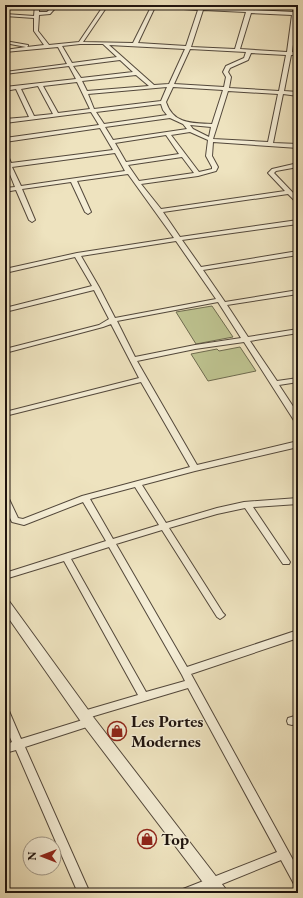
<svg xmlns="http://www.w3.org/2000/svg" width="303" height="898" viewBox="0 0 303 898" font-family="'EB Garamond',serif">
<rect width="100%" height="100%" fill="#eee3bf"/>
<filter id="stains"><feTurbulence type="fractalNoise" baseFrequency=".005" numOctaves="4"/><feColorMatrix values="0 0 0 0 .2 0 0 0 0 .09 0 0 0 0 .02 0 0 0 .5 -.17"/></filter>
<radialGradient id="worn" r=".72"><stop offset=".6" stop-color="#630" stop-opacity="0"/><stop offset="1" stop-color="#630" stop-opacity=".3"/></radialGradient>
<path fill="#bdc28f" stroke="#6e6b4f" d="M212,306L233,337L196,344L176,312Z
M240,347L256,371L208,381L191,354L217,349L219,351Z"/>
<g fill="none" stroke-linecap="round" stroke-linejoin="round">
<defs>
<path id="minor" d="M35,5H39V12H47L54,5H58L50,14L39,15L38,31L49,45L79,42L104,5H108L83,42L133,43L151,7L139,5L199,7L200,5H204L203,7L247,10L249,5H253L252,10L293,12L294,5H298V15H297L292,52L298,53V55H291L284,91L298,92V96L283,94L273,143L298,144V148L213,142L212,156L218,167L216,171L198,176L141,184L161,209L285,191L268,173L272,169L298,163V167L276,171L274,173L298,198V203L296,202L288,194L163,212L180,237L298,220V224L182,240L201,267L298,251V255L203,270L225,302L298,290V294L227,305L248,337L298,329V333L250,341L277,381L298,378V382L279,385L298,414V422H295L244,342L195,349L137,361L197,465L298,441V447L195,471L142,485L166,523L217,508L244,502L298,498V504L253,507L290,562L289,564H283L245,508L217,514L169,528L223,613L225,615L223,617L220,619L217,617L162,530L116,544L187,667L298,630V638L191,674L298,869V885L294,884L281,860L200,893H181L183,889L277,852L188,688L84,719L80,718L79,715L80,712L138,695L64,561L5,579V573L106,541L83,502L24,525L12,522L5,508V496L9,499L18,518L23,519L82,496L190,467L141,382L5,416V412L139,378L111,324L103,327L5,353V349L99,325L109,319L94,290L5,312V308L92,286L75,257L5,273V269L77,253L174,238L128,174L77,181L91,212L88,214L85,212L71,182L22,189L35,220L32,222L29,220L16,190L5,192V188L15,187L7,167L5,168V154L8,156L11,163L113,150L100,128L5,142V138L99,125L91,112L5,123V119L29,117L16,89L5,91V87L76,79L69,66L5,74V72L67,64L58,47L5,52V50L26,47L5,43V41L28,45V46L27,47L44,45L34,31V18L5,16V14L34,16ZM155,7L198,10L186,46L138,43ZM203,10L246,12L235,49L191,47ZM251,13L292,15L287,52L240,49ZM80,44H103L117,57L72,63L62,46ZM109,45L185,49L169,84L154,85ZM190,49L246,52L244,58L226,66L223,72L226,77L224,87L174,84ZM251,53L286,55L279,91L229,88L231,77L228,72L230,68L248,60ZM120,60L133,72L81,78L73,66ZM136,75L149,86L87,91L82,81ZM77,82L90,109L58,113L43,86ZM38,86L53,114L34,116L21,89ZM167,87L161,101L94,109L88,94ZM173,87L223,90L212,124C192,123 173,124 166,102ZM228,91L278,94L268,142L213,139ZM161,104L163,110L167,115L104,124L96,112ZM170,118L183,124L187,129L113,140L105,127ZM190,125L211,127L209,137L193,129ZM190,132L208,140L206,156L212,167V169L199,172L171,135ZM166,135L179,154L126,162L115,143ZM115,153L125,171L21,186L12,167ZM182,157L194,173L139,181L128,165ZM176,241L216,299L115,318L99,287L81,256ZM218,302L241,338L195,345L135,357L117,321ZM135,487L159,525L113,539L90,499ZM109,547L182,675L185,681L146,692L71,559Z
M5,710L9,711L21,739L89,718L93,719L94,722L93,725L25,747L90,893H78L16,750L5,753V745L12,742L5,726Z
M298,715V723L292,725L288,724L287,721L288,718Z"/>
<path id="tertiary" d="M5,600L9,601L94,718L225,888L227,893H211L84,726L5,613Z"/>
</defs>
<use href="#minor" stroke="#53483b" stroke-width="2"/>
<use href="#tertiary" stroke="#53483b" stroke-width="2"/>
<use href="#minor" fill="#f4edd5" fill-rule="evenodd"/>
<use href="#tertiary" fill="#f4edd5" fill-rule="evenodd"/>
</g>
<defs>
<symbol id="shop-ring" viewBox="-11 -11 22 22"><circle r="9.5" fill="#f4edd5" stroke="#8f2418" stroke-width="1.5"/><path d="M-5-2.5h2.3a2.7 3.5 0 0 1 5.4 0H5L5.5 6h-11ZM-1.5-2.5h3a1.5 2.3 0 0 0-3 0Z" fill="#8f2418"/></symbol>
</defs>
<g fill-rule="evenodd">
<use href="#shop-ring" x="106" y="720" width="22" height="22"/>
<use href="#shop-ring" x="136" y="828" width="22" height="22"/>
</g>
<g text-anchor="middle" stroke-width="3" stroke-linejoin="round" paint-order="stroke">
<g font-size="17" font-weight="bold" fill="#1f140f" stroke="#f4edd5" text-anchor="start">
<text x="131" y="727">Les Portes<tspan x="131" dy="20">Modernes</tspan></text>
<text x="161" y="845">Top</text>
</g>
</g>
<rect width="303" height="898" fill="none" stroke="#eee3bf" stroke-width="20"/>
<rect x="6" y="6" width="291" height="886" fill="none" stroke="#1f140f" stroke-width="2"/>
<rect x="10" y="10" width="283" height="878" fill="none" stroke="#1f140f"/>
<g transform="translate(42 856) rotate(270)"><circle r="19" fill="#f4edd5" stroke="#9f9686"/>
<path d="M0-3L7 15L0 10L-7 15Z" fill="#8f2418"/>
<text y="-6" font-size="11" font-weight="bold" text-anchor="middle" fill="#1f140f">N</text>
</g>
<rect width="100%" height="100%" filter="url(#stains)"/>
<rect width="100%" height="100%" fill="url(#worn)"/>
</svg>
